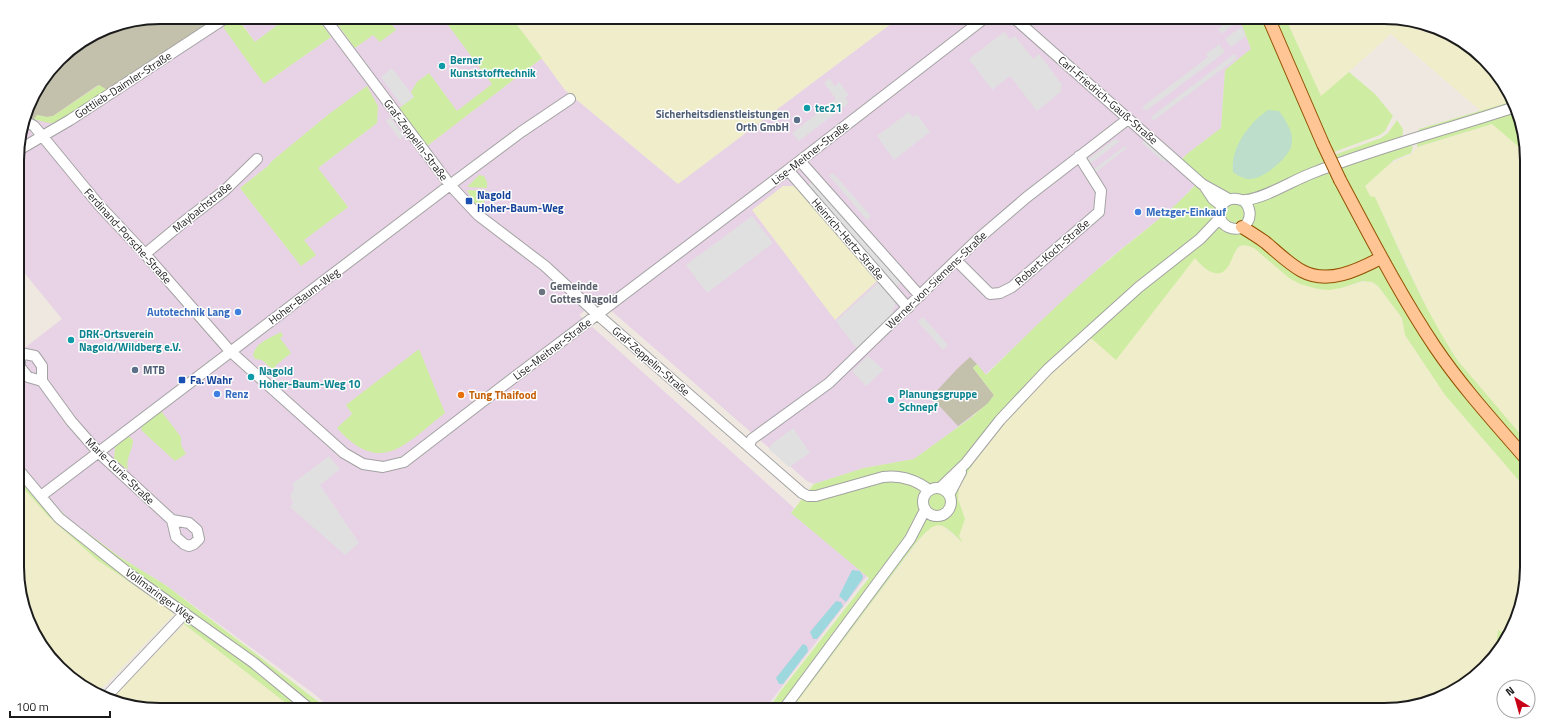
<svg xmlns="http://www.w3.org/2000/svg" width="1544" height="727" viewBox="0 0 1544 727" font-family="'Titillium Web',sans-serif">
<rect width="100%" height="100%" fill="#eee8e0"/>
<path fill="#e8d2e6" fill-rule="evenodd" d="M160,17H288L255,42L238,18L264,84L331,37L317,17H331L355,48L374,34L396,30L386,17H442L493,84L457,111L429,73L417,82L414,97L399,109L427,146L542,58L565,90L678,184L900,17H1239L1251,49L1225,70L1221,128L1187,154L1176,165L1197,183L1175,206L1109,259L1055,308L985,375L972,417L914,459L864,468L814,484L807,481L599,300L579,315L794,508L791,513L867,576L764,710H333L313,693L167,586L120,557L69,519L58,508L18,460V353L62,319L18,265L17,150L32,97L65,53L105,28ZM367,87L377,123L318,168L348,207L304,240L301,266L240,188L268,166L272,161L329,114ZM419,350L352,414L346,405Z"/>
<path fill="#c3c0ac" d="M160,17H218L109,91L98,85L53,116L47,117L37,115L34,121L26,117L32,97L65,53L105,28Z
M970,357L977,364L973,368L994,395L989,403L958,426L931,397L957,369Z"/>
<path fill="#efedca" d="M511,17H900L768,116L678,184L565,90Z
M1285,17H1384L1439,28L1498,73L1510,103L1481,111L1391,34L1321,97Z
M1498,122L1526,151L1527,442L1458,361L1434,323L1375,197H1370L1365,186L1386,166L1412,154L1416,148Z
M783,186H795L877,281L835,320L752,210Z
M1243,245L1249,246L1254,248L1289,278L1300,284L1318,289L1341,288L1368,281L1378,286L1402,318L1405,335L1446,396L1527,490V567L1516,622L1497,654L1464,686L1393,710H791L924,534L932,527L936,525H942L959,540V533L965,519L958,499L959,488L980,452L1004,424L1051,373L1091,338L1116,359L1195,257L1202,266L1211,272L1217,273L1233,255L1234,251Z
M18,482L48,516L96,559L175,613L97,693L46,654L18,586Z
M184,624L295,710H160L111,700Z"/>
<path fill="#cfeda2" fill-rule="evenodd" d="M288,17H317L331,37L264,84L223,27L237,18L255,42Z
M332,17H355L361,24L370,17H386L396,30L380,42L373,35L355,48Z
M442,17H511L542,58L427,146L398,109L414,97L411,92L417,82L429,73L457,111L492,84Z
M1239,17H1285L1321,96L1349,72L1375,94L1393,116L1385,131L1380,135L1334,152L1306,102L1323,144L1317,147L1323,159L1381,138L1388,133L1397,120L1403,129L1402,138L1413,147L1411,153L1394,160L1365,186L1370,196L1375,197C1401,253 1424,310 1458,361L1527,442V490L1445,395L1405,335L1402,318L1378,286L1372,282L1363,281L1341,288L1329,290L1318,289L1300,284L1289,278L1254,248C1235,239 1236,253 1229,265C1219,283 1203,268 1195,258L1116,360L1091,338L1051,373L1004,424L980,452L971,467L959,488L958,499L965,519L959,536L963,543C941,522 938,517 916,543L791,710H768L780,692L869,578L791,513L814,484L864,468L914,459L972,417L988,403L994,395L973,368L977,364L986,375C1026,336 1066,295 1110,259C1140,233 1173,211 1199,181L1179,162L1187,154L1221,128L1225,70L1251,49ZM1220,218L1224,225L1202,238Z
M99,85L109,91C95,99 68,121 53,123C46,123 41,121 34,119L37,115L47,117L53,116Z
M367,86L378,106L377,123L318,168L348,207L304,240L316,255L301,266L240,188L268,166L272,161L329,114Z
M1510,102L1526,141V153L1492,124L1417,147L1419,129Z
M479,175L484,176L487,182V188L467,187Z
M467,190L488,191L483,205L481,206C473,204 471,197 467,190Z
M281,332L283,336L280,338L291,353L275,366L279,371L276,373L262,360L255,359L253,355C257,341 269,339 281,332Z
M419,349L445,413C405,444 381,477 337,428L352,414L346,405Z
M161,411L181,437V445L186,454L175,461L142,431L141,427Z
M127,437H130L133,440C133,450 125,459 128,470L114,459L115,447Z
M18,460L58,508L69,519L120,557L167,586L329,710H295L184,624L175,613L96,559L48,516L18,482Z
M1498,630L1508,636L1495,657Z"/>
<path fill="#bcdeca" d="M1268,110L1279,111C1285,119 1292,130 1292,139C1292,143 1291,149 1289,151C1283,162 1262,179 1250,179C1244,179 1238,176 1233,172C1230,148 1249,123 1268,110Z"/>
<path fill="#e0e0e0" d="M1234,17L1238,21L1221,34L1218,29Z
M1241,27L1246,36L1231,47L1225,39Z
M1004,32L1010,39L1015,36L1033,59L1039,54L1063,86L1060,88L1062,91L1037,111L1010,76L992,90L969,59Z
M1219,44L1225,52L1146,111L1142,107L1208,57L1206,54Z
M1234,54L1237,58L1153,121L1151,117Z
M392,68L414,97L402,106L381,77Z
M829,78L835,86L839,82L849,95L845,98L849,103L799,141L792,133L836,99L824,83Z
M909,112L913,117L917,114L930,132L894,160L877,136Z
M390,117L404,136L400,140L386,121Z
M1115,139L1120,141L1090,164L1087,160Z
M1145,139L1167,159L1164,162L1142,143Z
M1125,146L1127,148L1095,173L1093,170Z
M833,173L871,216L867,220L829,176Z
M814,180L901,282L894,289L806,187Z
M752,216L773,243L707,293L686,265Z
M878,283L895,301V307L892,310L895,314L857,349L836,321Z
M923,317L948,345L943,350L918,322Z
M868,356L884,370L866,386L852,371Z
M793,428L810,453L789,467L769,449L772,444Z
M329,456L340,469L320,485L359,543L345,555L290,507L293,503L290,496L294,488L292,484Z"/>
<path fill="#9dd8df" d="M852,570L860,571L863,576V578L846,602L839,596Z
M836,601L841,602L843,606L817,639H813L810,632Z
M803,644L807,646L808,651L783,684H779L776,678Z"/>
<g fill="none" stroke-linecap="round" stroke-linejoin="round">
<defs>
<path id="minor" d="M324,17L450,185L478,215L545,266L598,315L802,493L808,496H816L883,477C900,475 916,480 929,490
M1013,17L1202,184L1229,199
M25,121L34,126L99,205L145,254L230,351L344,453L363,464L383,467L404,462L512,379L788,170L986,17
M17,151L70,120L227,17
M800,161L920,296
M788,170L908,308
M1205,187L1213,199L1222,206
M1244,201C1257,214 1246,235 1228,227C1213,220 1220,196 1237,199C1240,199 1242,201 1245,200C1263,199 1292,181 1310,174C1376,148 1445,130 1512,108
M145,254L186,220L224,191L257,159
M956,260L990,294L1000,293L1012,287L1099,212L1101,191L1079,156
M42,381L28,377L20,367V357L25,354L35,356L42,366V381L71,421L98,452L172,520L189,523L197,530L199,539L194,544L189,546L184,544L176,537L172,520
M749,445L752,439L829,383L978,239L1027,197L1128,119
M18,469L59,518L132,576L254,663L311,710
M940,488L966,463L1000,420L1048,369L1139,287L1200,239L1220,218
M923 502a14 14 0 1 1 28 0a14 14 0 1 1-28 0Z
M949,495L961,472
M41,496L450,185L521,132L570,99
M104,699L185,613
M783,710L910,539L925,510"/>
<path id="major" d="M1268,17L1323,144
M1340,180C1370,236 1399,293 1435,347C1462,387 1495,423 1527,460
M1242,227C1250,232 1258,237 1265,242C1277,252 1289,264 1302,271C1328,285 1358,270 1381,258"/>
</defs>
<use href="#minor" stroke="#a3a3a3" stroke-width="12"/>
<use href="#major" stroke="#945200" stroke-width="14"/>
<use href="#minor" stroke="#fff" stroke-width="10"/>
<use href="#major" stroke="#ffc595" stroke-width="12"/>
<defs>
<path id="major-bridge" d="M1323,144L1340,180"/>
</defs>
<use href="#major-bridge" stroke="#945200" stroke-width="14" stroke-linecap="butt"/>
<use href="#major-bridge" stroke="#ffc595" stroke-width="12"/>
</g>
<g fill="#0f9aa8" stroke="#fff" stroke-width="1.5">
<circle cx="442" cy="66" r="4"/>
<circle cx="807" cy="108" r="4"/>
<circle cx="71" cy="340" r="4"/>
<circle cx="251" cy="377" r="4"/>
<circle cx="891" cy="400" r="4"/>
</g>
<g fill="#5c6f8a" stroke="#fff" stroke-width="1.5">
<circle cx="797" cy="120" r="4"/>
<circle cx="135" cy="370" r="4"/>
</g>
<g fill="#1a4fb4" stroke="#fff" stroke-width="1.5">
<rect x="465" y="197" width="8" height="8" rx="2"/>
<rect x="178" y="376" width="8" height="8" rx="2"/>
</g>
<g fill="#3f7fe0" stroke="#fff" stroke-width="1.5">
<circle cx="1138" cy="212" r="4"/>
<circle cx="238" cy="312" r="4"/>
<circle cx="217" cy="394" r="4"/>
</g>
<circle fill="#6b7280" stroke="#fff" stroke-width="1.5" cx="542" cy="292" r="4"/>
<circle fill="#e8710a" stroke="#fff" stroke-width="1.5" cx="461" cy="395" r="4"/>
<g text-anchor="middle" stroke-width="3" stroke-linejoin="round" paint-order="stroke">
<g font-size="11" font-weight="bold" fill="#0d838f" stroke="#fff" text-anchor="start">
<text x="450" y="64">Berner<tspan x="450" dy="13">Kunststofftechnik</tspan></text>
<text x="815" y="112">tec21</text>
<text x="79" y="338">DRK-Ortsverein<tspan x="79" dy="13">Nagold/Wildberg e.V.</tspan></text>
<text x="259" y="375">Nagold<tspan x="259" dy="13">Hoher-Baum-Weg 10</tspan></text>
<text x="899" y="398">Planungsgruppe<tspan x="899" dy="13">Schnepf</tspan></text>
</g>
<g font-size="11" fill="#1c1c1c" stroke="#fff">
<text transform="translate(123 85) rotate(-33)" y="4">Gottlieb-Daimler-Straße</text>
<text transform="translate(1108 100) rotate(41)" y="4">Carl-Friedrich-Gauß-Straße</text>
<text transform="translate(416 140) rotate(53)" y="4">Graf-Zeppelin-Straße</text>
<text transform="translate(810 153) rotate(-38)" y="4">Lise-Meitner-Straße</text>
<text transform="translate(202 207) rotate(-39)" y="4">Maybachstraße</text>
<text transform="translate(128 236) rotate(48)" y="4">Ferdinand-Porsche-Straße</text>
<text transform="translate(848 239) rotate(49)" y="4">Heinrich-Hertz-Straße</text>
<text transform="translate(1052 252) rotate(-41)" y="4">Robert-Koch-Straße</text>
<text transform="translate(936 280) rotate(-44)" y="4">Werner-von-Siemens-Straße</text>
<text transform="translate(304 296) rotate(-37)" y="4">Hoher-Baum-Weg</text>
<text transform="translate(552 349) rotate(-37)" y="4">Lise-Meitner-Straße</text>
<text transform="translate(651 361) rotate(41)" y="4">Graf-Zeppelin-Straße</text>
<text transform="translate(120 471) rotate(44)" y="4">Marie-Curie-Straße</text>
<text transform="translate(160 595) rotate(36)" y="4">Vollmaringer Weg</text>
</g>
<g font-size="11" font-weight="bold" fill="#4e5e75" stroke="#fff" text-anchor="end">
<text x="789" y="118">Sicherheitsdienstleistungen<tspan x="789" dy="13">Orth GmbH</tspan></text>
<text x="143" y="374" text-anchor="start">MTB</text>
</g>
<g font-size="11" font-weight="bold" fill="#164399" stroke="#fff" text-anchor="start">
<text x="477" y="199">Nagold<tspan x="477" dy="13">Hoher-Baum-Weg</tspan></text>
<text x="190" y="384">Fa. Wahr</text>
</g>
<g font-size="11" font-weight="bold" fill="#366cbe" stroke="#fff" text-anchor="start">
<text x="1146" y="216">Metzger-Einkauf</text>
<text x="230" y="316" text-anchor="end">Autotechnik Lang</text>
<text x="225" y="398">Renz</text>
</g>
<g font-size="11" font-weight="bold" fill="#5b616d" stroke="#fff" text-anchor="start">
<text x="550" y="290">Gemeinde<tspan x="550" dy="13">Gottes Nagold</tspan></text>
</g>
<g font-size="11" font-weight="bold" fill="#c56008" stroke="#fff" text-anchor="start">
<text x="469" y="399">Tung Thaifood</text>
</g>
</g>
<path d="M0 0H1544V727H0ZM160 24H1384A136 136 0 0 1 1520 160V567A136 136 0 0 1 1384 703H160A136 136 0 0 1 24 567V160A136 136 0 0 1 160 24Z" fill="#fff" fill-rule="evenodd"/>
<path fill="none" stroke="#1c1c1c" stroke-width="2" d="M160 24H1384A136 136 0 0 1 1520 160V567A136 136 0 0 1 1384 703H160A136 136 0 0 1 24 567V160A136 136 0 0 1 160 24Z"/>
<g transform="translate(1516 699) rotate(323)"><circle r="19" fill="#ffffff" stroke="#a4a4a4"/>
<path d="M0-3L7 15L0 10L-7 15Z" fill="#c80017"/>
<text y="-6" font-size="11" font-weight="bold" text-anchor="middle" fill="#1c1c1c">N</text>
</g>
<path d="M10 711v6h100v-6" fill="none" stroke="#1c1c1c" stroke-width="2"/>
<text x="16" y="711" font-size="12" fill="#1c1c1c" stroke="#ffffff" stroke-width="3" paint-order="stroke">100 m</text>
</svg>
